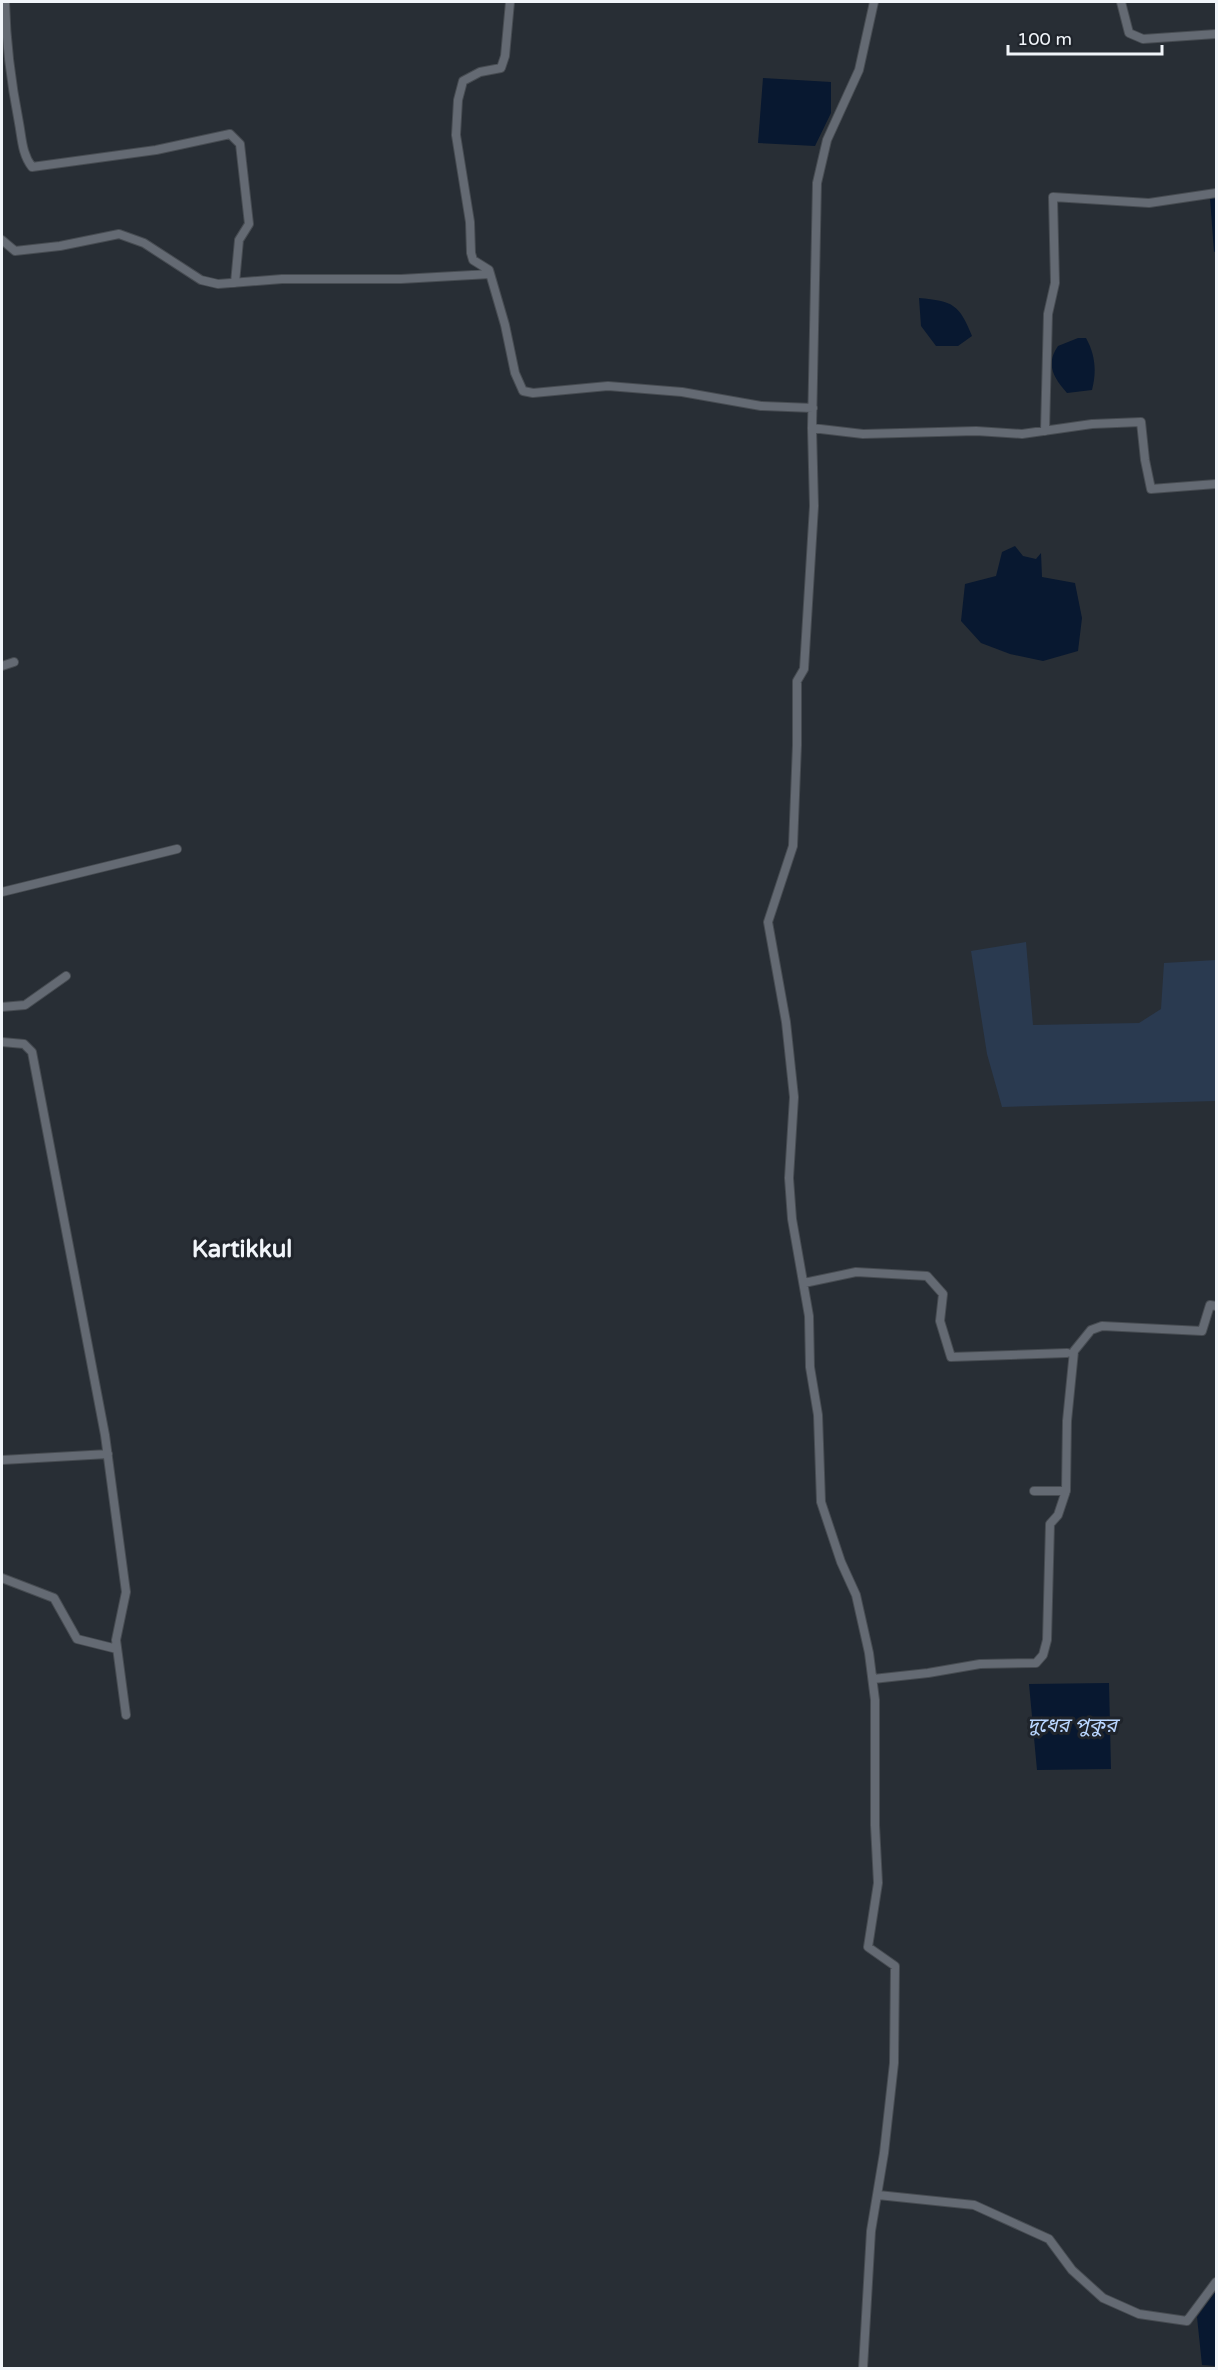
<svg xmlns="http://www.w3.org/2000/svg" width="1218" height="2370" viewBox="0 0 1218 2370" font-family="'Varela Round','Noto Sans Bengali',sans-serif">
<rect width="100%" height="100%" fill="#282e35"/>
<path fill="#2a3a50" d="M1026,942L1033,1025L1139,1023L1161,1009L1164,963L1216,960V1101L1002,1107L987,1054L971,951Z"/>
<path fill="#081830" d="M763,78L831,82V113L815,146L758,143Z
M1216,197V251L1214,252L1210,198Z
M919,298C953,301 959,304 972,336L958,346H936L921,326Z
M1078,338H1086C1095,354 1097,371 1092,390L1067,393C1054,378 1045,365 1058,346Z
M1015,546L1023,556L1036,559L1041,553L1042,577L1075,583L1082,618L1078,651L1043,661L1010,654L981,643L961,621L965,584L996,576L1002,552Z
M1109,1683L1111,1769L1037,1770L1029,1684Z
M1216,2291V2366L1202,2365L1197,2317Z"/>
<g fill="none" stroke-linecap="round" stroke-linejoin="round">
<defs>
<path id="minor" d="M5,2C6,43 11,82 19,123C22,139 22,154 32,167L156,150L230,134L240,144L249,224L239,240L235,283
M510,2L505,56L501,68L480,72L463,81L458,100L456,135L470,222L471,253L473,260L489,270L505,325L515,373L523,391L533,393L608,386L682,392L761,406L813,408
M1121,2L1129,33L1143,39L1216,34
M2,240L15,251L60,246L119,234L144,243L201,280L218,284L282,279H401L490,274
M812,428L863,434L976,431L1022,434L1092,424L1141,422L1145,460L1151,489L1216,484
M1045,431L1048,314L1055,283L1053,197L1149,203L1216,193
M2,666L14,662
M2,892L177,849
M2,1007L25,1005L66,976
M2,1042L24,1044L32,1052L105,1435L126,1592L116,1640L126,1715
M804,1283L856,1272L927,1276L943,1294L940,1321L951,1357L1067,1353
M2,1460L108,1454
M1034,1491H1066
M2,1578L54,1598L77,1639L117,1649
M873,1679L928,1673L980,1664L1036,1663L1043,1655L1047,1640L1050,1524L1058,1515L1066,1491L1067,1421L1074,1351L1091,1330L1102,1326L1202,1331L1210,1305L1216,1306
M878,2195L974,2205L1049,2239L1072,2270L1103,2298L1139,2314L1187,2321L1216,2282
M863,2368L871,2231L884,2153L894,2063L895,1966L868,1947L878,1883L875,1825V1700L869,1653L856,1595L841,1562L821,1502L818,1415L810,1367L809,1316L792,1219L789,1178L794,1097L786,1022L768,922L793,846L797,745V681L804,669L814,506L812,428L817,183L827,140L859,70L874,2"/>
</defs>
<use href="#minor" stroke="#474c52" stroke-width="10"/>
<use href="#minor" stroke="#646a73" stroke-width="8"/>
</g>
<g text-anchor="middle" stroke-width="6" stroke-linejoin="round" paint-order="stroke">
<g font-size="20" font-style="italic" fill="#b9d6ff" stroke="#1f242b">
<text x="1072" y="1732">দুধের পুকুর</text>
</g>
<g font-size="24" font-weight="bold" fill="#f1f5fa" stroke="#1f242b">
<text x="242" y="1257">Kartikkul</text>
</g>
</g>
<rect width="1218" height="2370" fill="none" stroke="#f1f5fa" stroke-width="6"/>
<path d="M1008 45v9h154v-9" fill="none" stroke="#f1f5fa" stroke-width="3"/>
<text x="1017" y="45" font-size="18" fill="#f1f5fa" stroke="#1f242b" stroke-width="4.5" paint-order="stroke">100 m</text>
</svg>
